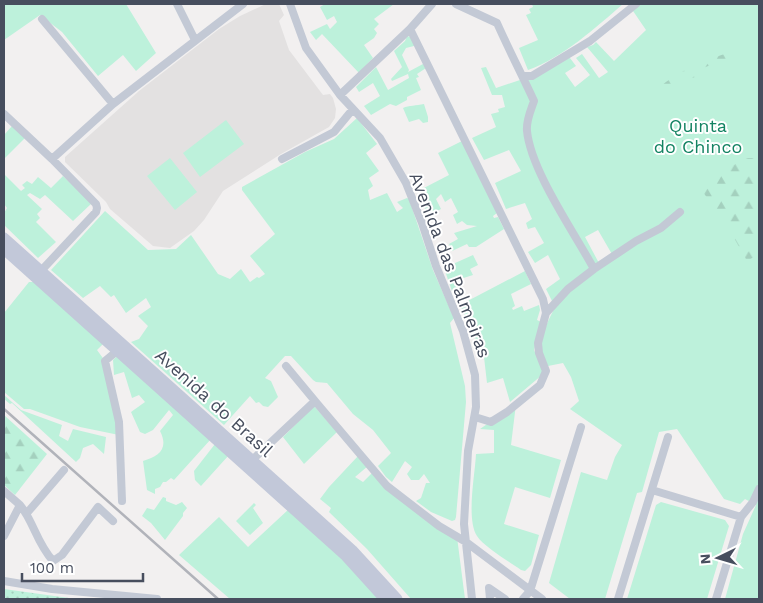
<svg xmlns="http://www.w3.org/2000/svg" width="763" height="603" viewBox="0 0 763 603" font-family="'Work Sans',sans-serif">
<defs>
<pattern id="forest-firs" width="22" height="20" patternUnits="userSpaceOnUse" patternTransform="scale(1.25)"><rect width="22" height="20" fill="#bdf1db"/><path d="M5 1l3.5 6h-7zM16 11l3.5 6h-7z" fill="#a4d0be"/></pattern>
<pattern id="park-dots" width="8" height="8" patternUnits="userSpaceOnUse" patternTransform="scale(1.25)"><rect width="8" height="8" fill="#bdf1db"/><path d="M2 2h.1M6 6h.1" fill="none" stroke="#a4d0be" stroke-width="1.8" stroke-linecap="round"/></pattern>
</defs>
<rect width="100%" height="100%" fill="#f2f0f0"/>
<path fill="#e3e1e1" d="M266,4H279L284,15L279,21L289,50L323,95L330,94L333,98L336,109L335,118L329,127L281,154L223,191L204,220L194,231L170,248L153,246L110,209L106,202L65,162V157L139,91L219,29L240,16Z"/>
<path fill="#bdf1db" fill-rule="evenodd" d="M4,4H126L156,53L136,71L123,55L98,76L62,32L40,15L4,40Z
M325,4H394L374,19L379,24L374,29L377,33L374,38L364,45L373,58L359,73L322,34L316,40L310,32L327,24L330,29L337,22L334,16L327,20L320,7Z
M532,4H623C595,28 564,57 528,70L519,48L538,40L526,15L531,13L529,9L533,7Z
M636,4H759V599H725L743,534L756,505L745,499L740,504L724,499L677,429L659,432L642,492L637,493L605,599H570L549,583L581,472L607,480L615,457L622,445L570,409L579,401L571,377L563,363L548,366C545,360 541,354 541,347C541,334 549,319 555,307L546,289L560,279L548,255L535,263L528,252L544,243L535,227L528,229L526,223L532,219L525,203L506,209L495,183L521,171L509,150L484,160L472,138L496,127L491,114L499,112L498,109L505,107L502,95H492L481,68L486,67L496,88L520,80L567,54L576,66L565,73L575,87L590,75L576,58L582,54L599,78L608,72L587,47L593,45L596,42L614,61L646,30L631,8ZM598,230L613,256L600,265L585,237Z
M407,36L414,38L418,45L406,48L402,55L409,70L408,72L423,64L426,68L417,74L419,77L416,78L421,90L407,97V100L396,106L390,104L371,115L364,106L380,96L373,83L359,92L356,87L376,67L388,90L409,78L408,74L392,81L391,79L402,67L394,51L405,41Z
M424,104L428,117V122L423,123L419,119L409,122L403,108C409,105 416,106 424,104Z
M357,118L377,144L366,153L379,171L369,178L373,186L368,190L370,200L387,193L397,212L403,208L397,202L407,198L409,199L433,270L454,318L450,323L465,386L466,402L456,517L455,520L452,521L431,512L416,501L421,498L426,483H430L424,474L419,480H411L407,474L412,467L405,461L392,482L386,477L378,466L391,453L373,430L353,414L327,383L316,382L313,380L291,356H285L265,378L271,381L278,397L268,407L263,406L259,402L256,403L250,396L224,425L131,342L139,339L148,326L138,316L151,307L146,298L126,313L114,295L111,297L100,286L83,298L51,270L105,211L148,250L176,249L191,235L218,274L230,279L241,269L250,282L257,277L259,278L265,274L250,256L275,234L242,190V187L305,152L334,139Z
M226,120L244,144L200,177L183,153Z
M12,126L26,137L4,159V135Z
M462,141L497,213L493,216L494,218L498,217L504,229L476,247H469L467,244L452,251L449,244L458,239L454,233L477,226L467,225L462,221L457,224L453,215L458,212L451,198L445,202L441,194L436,199L441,209L427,216L420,190L449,175L438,153Z
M170,158L197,192L175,210L147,176Z
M4,174L21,191L25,188L22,185L27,181L32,184L38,177L51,188L63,176L92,203L73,221L45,195L40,199L30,193L27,195L42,209L37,214L40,218L36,222L56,242L38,258L4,225V213L7,208L4,204Z
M473,255L478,265L470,269L473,275L454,281L458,292L453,294L444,268Z
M525,271L531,284L511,294L515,306L512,308L513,310L522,306L524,311L539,305L540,310L537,320L541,322L534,350L543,370L542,375L510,402L503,378L487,383L484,357L460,305Z
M29,282H40L106,341L97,350L105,361L119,435L80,427L30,409H24L4,392V313Z
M118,355L211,439L174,480L171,478L166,482H163L160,487L155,489V494L147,490L143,461C159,456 169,449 160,431L173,415L169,410L153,430L145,434L140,432L131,412L145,402L139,395L132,398L124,372L114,375L113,360Z
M4,395L21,410L62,425L59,436L68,441L73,429L106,437L104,454L93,444L83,448L80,458L76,462L12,403L10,404L4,399Z
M516,404L511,445L561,460L550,498L515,487L504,524L539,535L531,565L525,571L521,570C510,562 484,547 477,536C466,519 475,475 476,454L494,453V430L480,429Z
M314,406L337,432L304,464L283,437Z
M215,444L229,455L201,486L195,480L194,471Z
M358,456L368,466L355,477L363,482L373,472L457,537L465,599H411L367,549L329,512L331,508L320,499L329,487Z
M163,497L166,498V501L176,505L182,502L187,508L183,513V516L165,540L151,523L142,516L147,508L154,510Z
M661,502L725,520L729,526L707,599H627L656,505Z
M254,503L256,505L253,508L263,523L250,535L236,521Z
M289,509L338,553L380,599H230L179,555L219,517L248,547Z"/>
<path fill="url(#forest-firs)" d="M759,42V45L696,71L698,76L681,82L667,92L661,86C689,63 726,54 759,42Z
M748,158H759V254L747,261L729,229L703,192C706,179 736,163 748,158Z
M4,415L47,454L15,495L4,485Z"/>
<path fill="url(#park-dots)" d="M4,589L76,599H4Z"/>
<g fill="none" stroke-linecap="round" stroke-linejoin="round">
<path stroke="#c3c9d5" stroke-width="8" d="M177,4L195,40
M290,4L306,48L340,95L380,138L406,183L422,223L436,266L463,331L475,375L476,407L468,451L464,524L472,599
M456,4L497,23C509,50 522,75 534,101C531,110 526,120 527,131C531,171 574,232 594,269
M42,19L113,104
M410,29L543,299L546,313L538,343L539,353L546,371L540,385L507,412L491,422L475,417
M523,76H532L590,41L636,4
M340,95L410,29L432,4
M4,114L52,159L96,204L97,208L96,212L39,273
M52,159L113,104L243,4
M282,159L334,132L353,109
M546,313L568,289L594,269L636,241L661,228L680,212
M117,351L105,361L119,422L122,501
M286,366L315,401
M249,463L315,401L387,486L439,526L466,542L542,599
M652,490L741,517
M4,491L20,505
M27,513L64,470
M4,536L20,505C34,522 36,542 53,561L62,555L98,507L113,521
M4,581L52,589L157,599
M490,599L489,588L505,599
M523,599L530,591L581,427
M618,599L668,437
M716,599L741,517L753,502L759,489"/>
<path stroke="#c2c8d9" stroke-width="11" d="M4,238L352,550L397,599
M4,249L346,556L385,599"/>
<path stroke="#b1b3ba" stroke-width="2.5" d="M4,409L218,599"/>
</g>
<g text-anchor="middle" stroke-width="4" stroke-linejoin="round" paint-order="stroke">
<g font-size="18" fill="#138362" stroke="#fff">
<text x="698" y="132">Quinta<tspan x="698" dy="21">do Chinco</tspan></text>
</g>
<g font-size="18" fill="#474e5e" stroke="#fff">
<text transform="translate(450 265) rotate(69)" y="6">Avenida das Palmeiras</text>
<text transform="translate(214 403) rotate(42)" y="6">Avenida do Brasil</text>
</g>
</g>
<rect width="763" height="603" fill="none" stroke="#474e5e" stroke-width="10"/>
<g transform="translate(718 558) rotate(265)" stroke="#ffffff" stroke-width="4" paint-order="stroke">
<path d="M0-4L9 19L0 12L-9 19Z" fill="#474e5e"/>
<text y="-8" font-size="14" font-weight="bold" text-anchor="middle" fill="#474e5e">N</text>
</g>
<path d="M22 573v8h121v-8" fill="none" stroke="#474e5e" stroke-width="2.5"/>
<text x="30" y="573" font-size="15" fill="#474e5e" stroke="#ffffff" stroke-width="4" paint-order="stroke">100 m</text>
</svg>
